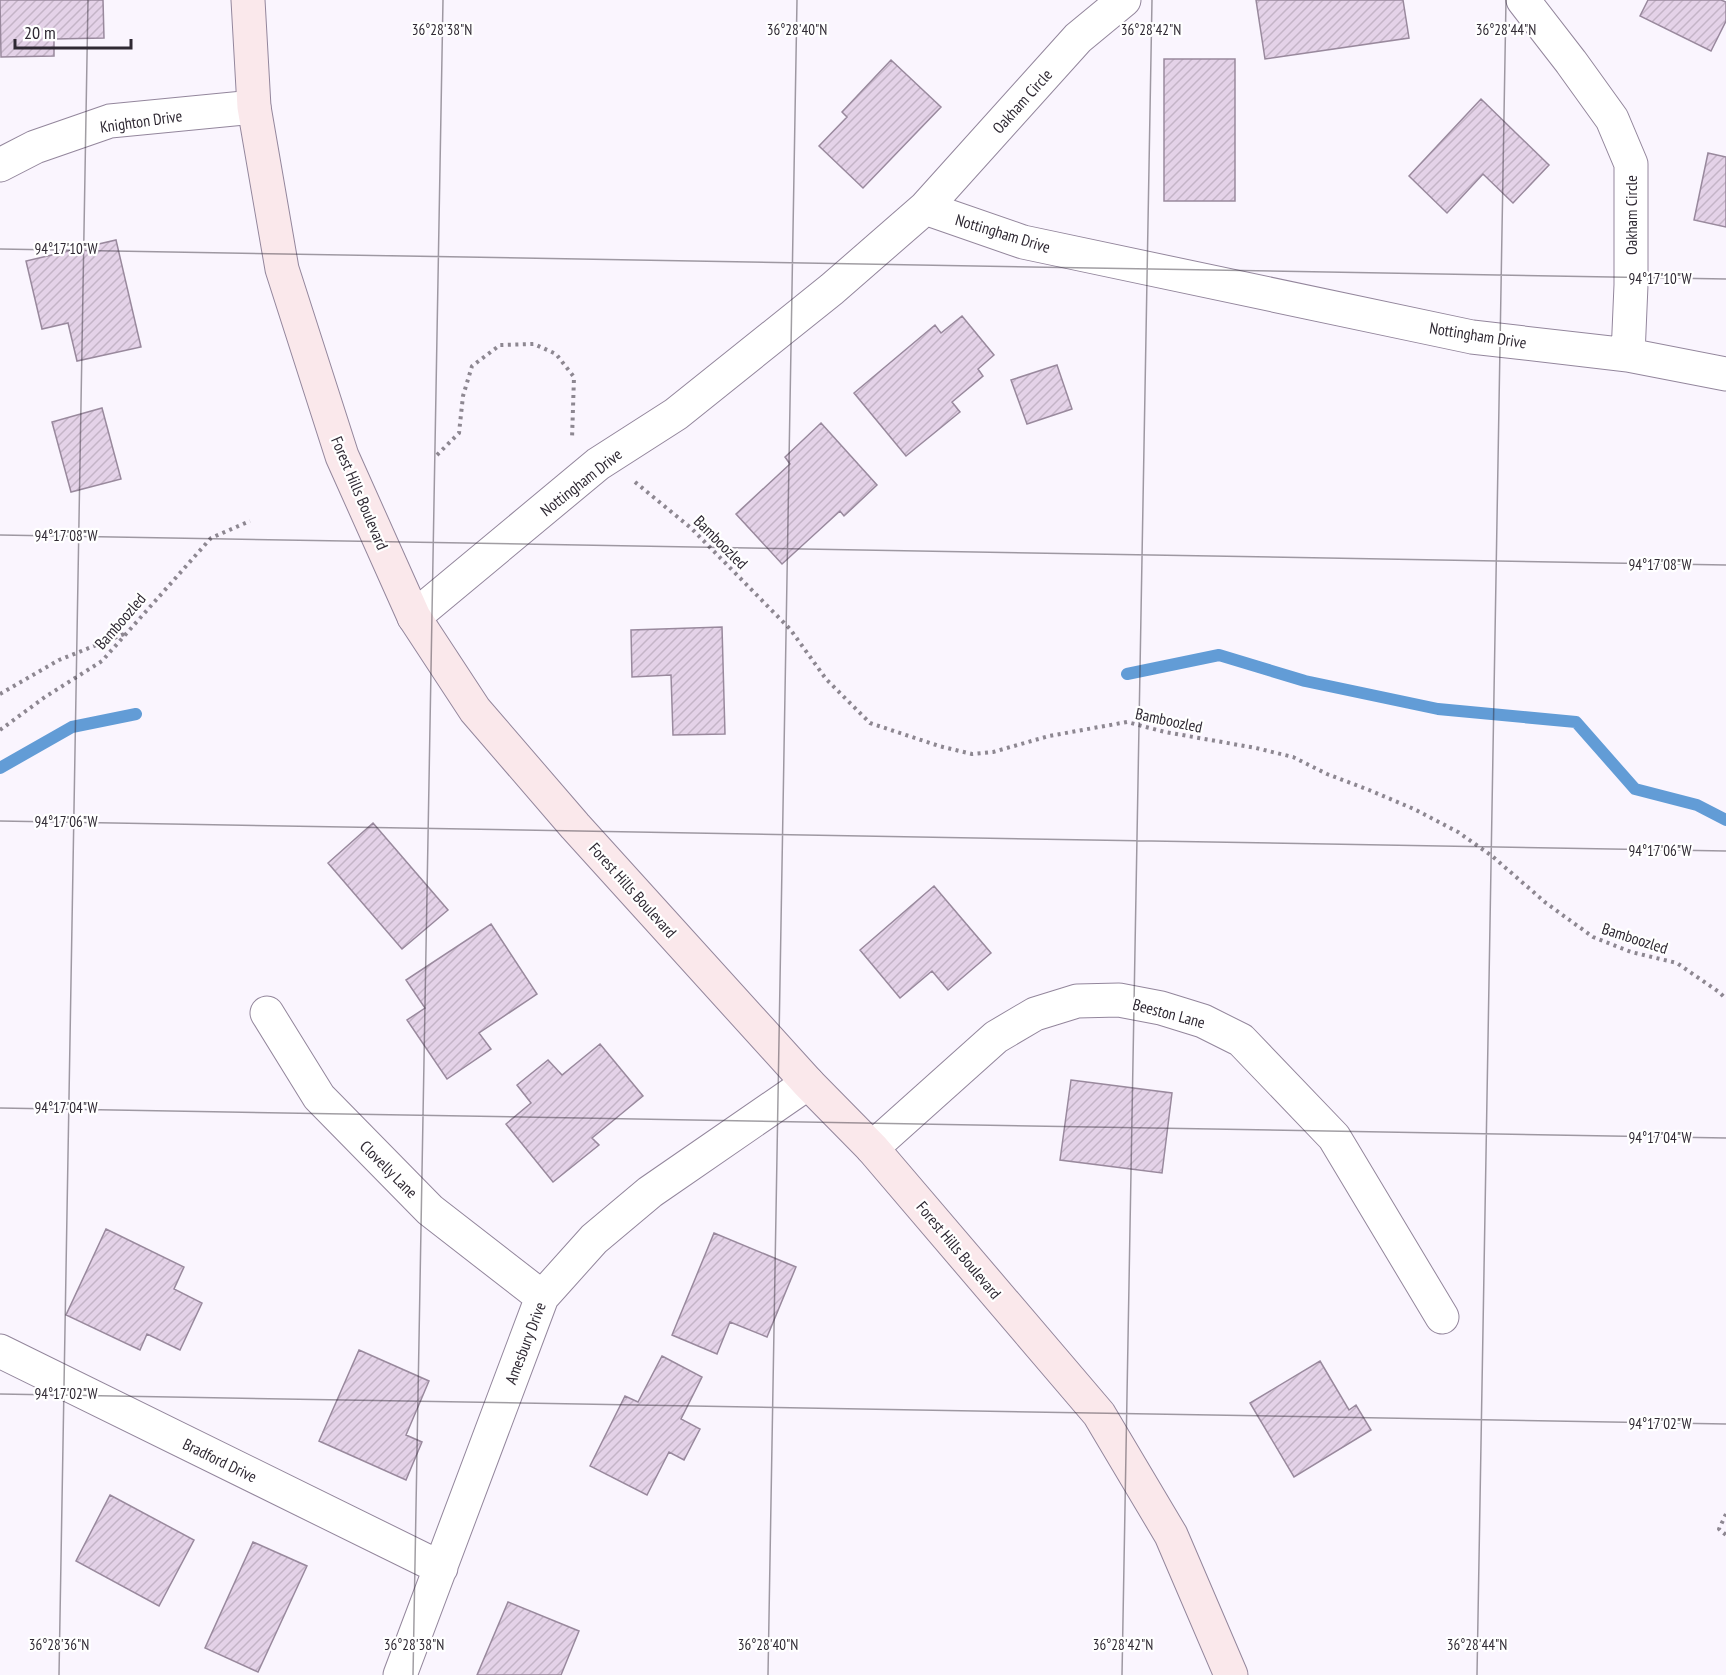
<svg xmlns="http://www.w3.org/2000/svg" width="1726" height="1675" viewBox="0 0 1726 1675" font-family="'PT Sans Narrow',sans-serif">
<defs>
<pattern id="building-hatch" width="6" height="6" patternUnits="userSpaceOnUse" patternTransform="scale(1.5)"><rect width="6" height="6" fill="#e4d2e8"/><path d="M-1 1l2-2M0 6l6-6M5 7l2-2" fill="none" stroke="#c4b4c7"/></pattern>
</defs>
<rect width="100%" height="100%" fill="#faf5fe"/>
<g fill="none" stroke-linecap="round" stroke-linejoin="round">
<path stroke="#629cd6" stroke-width="12" d="M1127,674L1219,655L1305,681L1438,709L1576,722L1635,789L1697,805L1726,820
M0,768L72,727L136,714"/>
</g>
<path fill="url(#building-hatch)" stroke="#99899d" stroke-width="1.5" d="M0,0H103L104,38L54,39V56L1,57Z
M1256,0H1403L1409,38L1265,59Z
M1648,0H1721L1726,2V21L1711,51L1640,16Z
M1164,59H1235V201H1164Z
M891,60L941,107L863,188L819,146L847,117L842,112Z
M1481,99L1549,165L1513,203L1483,174L1447,213L1409,176Z
M1708,153L1726,157V227L1694,220Z
M116,240L141,347L77,361L68,323L42,329L26,261Z
M962,316L994,355L978,369L983,376L952,402L960,412L906,456L854,393L935,325L941,333Z
M1057,365L1072,409L1027,424L1011,380Z
M102,408L121,479L71,492L52,422Z
M821,423L877,485L844,516L840,511L782,564L736,514L790,464L785,457Z
M722,627L725,734L673,735L671,675L632,677L631,630Z
M373,823L448,910L402,949L328,863Z
M934,886L991,953L948,990L932,971L900,998L860,950Z
M491,924L537,994L479,1033L491,1049L447,1079L407,1020L425,1008L406,980Z
M600,1044L643,1096L592,1138L599,1145L553,1182L506,1124L531,1103L517,1085L548,1060L562,1075Z
M1071,1080L1172,1093L1162,1173L1060,1160Z
M106,1229L184,1267L174,1289L202,1303L180,1350L147,1334L140,1350L66,1315Z
M714,1233L796,1267L767,1337L730,1322L717,1354L672,1335Z
M359,1350L429,1381L406,1435L422,1442L406,1480L319,1441Z
M662,1356L702,1377L681,1419L700,1429L684,1460L669,1452L647,1495L590,1466L625,1396L638,1402Z
M1320,1361L1349,1410L1356,1405L1371,1430L1294,1477L1250,1403Z
M110,1495L194,1540L159,1606L76,1561Z
M253,1542L307,1566L258,1672L205,1648Z
M508,1602L579,1631L561,1675H477Z"/>
<g fill="none" stroke-linecap="round" stroke-linejoin="round">
<defs>
<path id="street" d="M1523,0L1571,62L1612,119L1631,164V285L1628,355
M0,165L35,147L110,121L254,107
M925,208L1078,38L1124,0
M414,617L598,464L676,414L832,289L925,208L1023,242L1472,337L1628,355L1726,374
M267,1013L319,1097L430,1210L542,1297
M872,1148L996,1037L1035,1014L1077,1001L1119,1000L1161,1008L1203,1021L1241,1040L1334,1137L1442,1317
M0,1351L441,1568
M400,1675L542,1297L594,1239L650,1192L808,1083"/>
<path id="secondary" d="M248,0L254,107L282,269L342,456L414,617L475,710L575,826L808,1083L872,1148L1099,1414L1171,1535L1231,1675"/>
</defs>
<use href="#street" stroke="#93869c" stroke-width="35"/>
<use href="#secondary" stroke="#93869c" stroke-width="35"/>
<path stroke="#8d8791" stroke-width="4" stroke-dasharray="3 4.5" stroke-linecap="butt" d="M437,455L459,433L463,396L472,366L500,345L534,344L556,354L574,377L572,439
M635,482L691,528L790,629L826,679L870,723L939,746L972,754L993,752L1049,736L1127,722L1165,732L1256,748L1293,757L1327,774L1369,790L1414,809L1458,832L1492,856L1546,903L1593,937L1631,952L1677,963L1719,992L1726,999
M0,694L59,660L124,634
M0,730L45,697L102,661L211,538L250,521
M1726,1514L1719,1529L1726,1535"/>
<use href="#street" stroke="#fff" stroke-width="33"/>
<use href="#secondary" stroke="#fae8eb" stroke-width="33"/>
</g>
<path fill="none" stroke="#2f2933" stroke-width="1.5" stroke-opacity="0.45" d="M0,249L1726,279M0,535L1726,565M0,821L1726,851M0,1108L1726,1138M0,1394L1726,1424M59,1675L88,0M413,1675L443,0M768,1675L797,0M1122,1675L1152,0M1477,1675L1506,0"/>
<g text-anchor="middle" stroke-width="4.5" stroke-linejoin="round" paint-order="stroke">
<g font-size="16" fill="#2f2933" stroke="#fff">
<text transform="translate(1022 101) rotate(-48)" y="6">Oakham Circle</text>
<text transform="translate(141 121) rotate(-8)" y="6">Knighton Drive</text>
<text transform="translate(1631 215) rotate(-90)" y="6">Oakham Circle</text>
<text transform="translate(1003 233) rotate(17)" y="6">Nottingham Drive</text>
<text transform="translate(1478 335) rotate(9)" y="6">Nottingham Drive</text>
<text transform="translate(581 482) rotate(-38)" y="6">Nottingham Drive</text>
<text transform="translate(360 493) rotate(67)" y="6">Forest Hills Boulevard</text>
<text transform="translate(721 542) rotate(45)" y="6">Bamboozled</text>
<text transform="translate(120 621) rotate(-49)" y="6">Bamboozled</text>
<text transform="translate(1169 720) rotate(12)" y="6">Bamboozled</text>
<text transform="translate(633 890) rotate(48)" y="6">Forest Hills Boulevard</text>
<text transform="translate(1635 938) rotate(18)" y="6">Bamboozled</text>
<text transform="translate(1169 1013) rotate(15)" y="6">Beeston Lane</text>
<text transform="translate(389 1169) rotate(45)" y="6">Clovelly Lane</text>
<text transform="translate(959 1250) rotate(50)" y="6">Forest Hills Boulevard</text>
<text transform="translate(525 1343) rotate(-69)" y="6">Amesbury Drive</text>
<text transform="translate(220 1460) rotate(26)" y="6">Bradford Drive</text>
</g>
</g>
<g font-size="15" text-anchor="middle" fill="#2f2933" stroke="#fff" stroke-width="4.5" stroke-linejoin="round" paint-order="stroke">
<text x="442" y="35">36°28'38"N</text>
<text x="797" y="35">36°28'40"N</text>
<text x="1151" y="35">36°28'42"N</text>
<text x="1506" y="35">36°28'44"N</text>
<text x="66" y="254">94°17'10"W</text>
<text x="1660" y="284">94°17'10"W</text>
<text x="66" y="541">94°17'08"W</text>
<text x="1660" y="570">94°17'08"W</text>
<text x="66" y="827">94°17'06"W</text>
<text x="1660" y="856">94°17'06"W</text>
<text x="66" y="1113">94°17'04"W</text>
<text x="1660" y="1143">94°17'04"W</text>
<text x="66" y="1399">94°17'02"W</text>
<text x="1660" y="1429">94°17'02"W</text>
<text x="59" y="1650">36°28'36"N</text>
<text x="414" y="1650">36°28'38"N</text>
<text x="768" y="1650">36°28'40"N</text>
<text x="1123" y="1650">36°28'42"N</text>
<text x="1477" y="1650">36°28'44"N</text>
</g>
<path d="M15 39v9h116v-9" fill="none" stroke="#2f2933" stroke-width="3"/>
<text x="24" y="39" font-size="18" fill="#2f2933" stroke="#ffffff" stroke-width="4.5" paint-order="stroke">20 m</text>
</svg>
